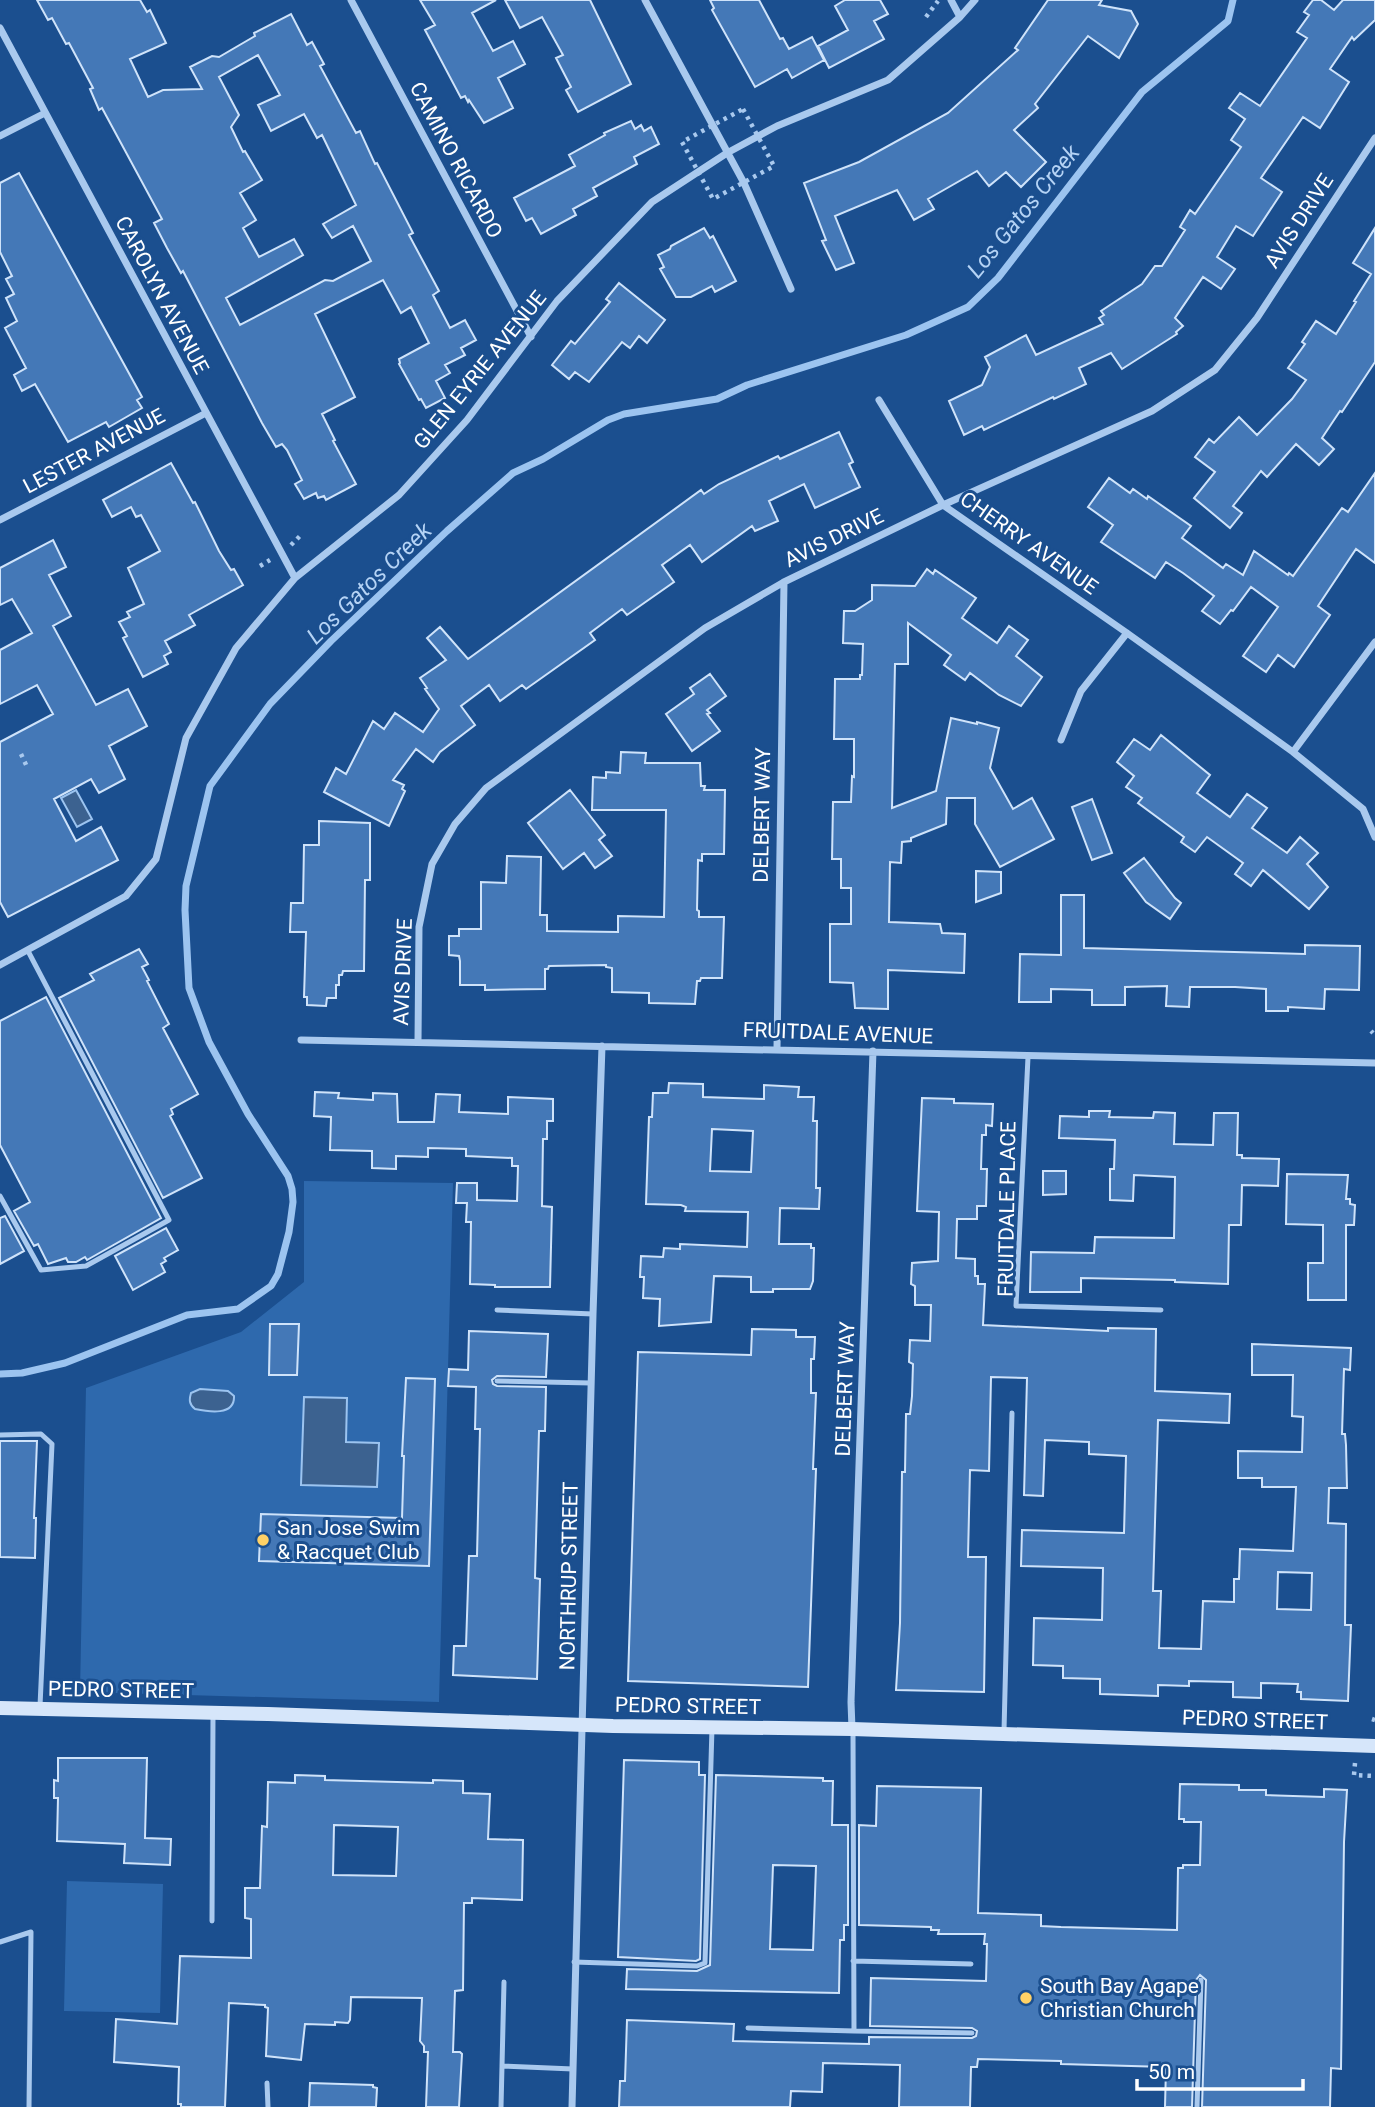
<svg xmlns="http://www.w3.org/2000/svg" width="1375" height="2107" viewBox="0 0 1375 2107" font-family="Roboto,sans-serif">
<rect width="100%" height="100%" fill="#1b4f8f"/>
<path fill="#2e69ad" d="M304,1181L453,1183L439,1702L80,1692L86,1388L241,1332L304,1282Z
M67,1881L163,1884L160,2013L64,2011Z"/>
<path fill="#3c6290" stroke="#9cc4f0" stroke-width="2" d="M76,790L92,819L77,827L61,798Z
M200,1389L228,1391L234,1396C235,1416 209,1412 195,1409C189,1404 189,1400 191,1393Z
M304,1397L347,1398L346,1442L379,1443L377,1487L301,1485Z"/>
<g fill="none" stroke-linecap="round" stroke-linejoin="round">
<path stroke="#9cc4f0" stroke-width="7" d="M0,1374L22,1373L65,1363L187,1315L238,1309L271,1286L278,1274L289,1232L293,1202L292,1189L288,1176L248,1114L209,1042L189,988L185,910L186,886L210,786L270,704L331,641L447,531L513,473L543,459L608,420L624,414L717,399L747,385L906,335L968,307L998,278L1142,92L1228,21L1233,0"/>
</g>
<path fill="#4478b7" stroke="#cfe3fa" stroke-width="2" fill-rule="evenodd" d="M37,0H140L147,12L150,10L166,43L130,59L148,97L163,90L202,89L190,67L212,56L219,57L255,36L254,33L291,14L307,45L312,42L324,64L320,66L356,133L360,131L375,164L377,163L413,233L409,235L439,291L433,295L450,328L465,320L476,340L461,348L465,355L445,365L450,373L436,381L445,398L426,408L421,399L419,400L399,364L400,363L399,359L429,343L411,307L401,313L383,280L315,314L355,397L322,414L335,440L333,441L356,484L326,500L324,496L318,498L316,493L304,499L295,484L302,480L287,450L282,444L276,447L262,423L183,271L181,273L167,248L154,223L162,219L102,108L99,110L90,89L93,88L69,43L66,44L52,18L48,20ZM258,55L280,95L258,105L271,131L304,114L317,138L322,135L356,205L323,224L332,238L353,226L371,261L333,281L325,280L240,325L226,298L303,255L294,239L259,257L243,228L256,220L240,193L262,180L245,151L243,152L231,127L239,115L219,77Z
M420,0H496L472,13L493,51L513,41L525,64L498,78L513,108L484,123L469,100L468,102L465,96L461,98L425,30L435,25Z
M505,0H590L631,84L578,112L566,90L571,87L556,58L563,55L542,17L520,28Z
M710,0H759L780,39L783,38L789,49L812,37L824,60L792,78L787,69L755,87L712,10L714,8Z
M845,0H880L888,14L874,21L884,39L829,68L818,46L848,30L835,6Z
M1048,0H1102L1099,5L1131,11L1138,24L1119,58L1088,36L1035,104L1038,108L1014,130L1046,162L1021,187L1006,172L989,186L977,171L928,199L934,209L914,220L897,190L835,216L854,263L836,270L822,241L826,240L804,183L859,162L948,113L1018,50L1015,48Z
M1313,0H1321L1334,10L1343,0H1375V20L1354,40L1352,37L1330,69L1349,82L1320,128L1303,117L1261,178L1282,192L1253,236L1236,226L1217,257L1235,269L1221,289L1203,277L1175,318L1183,326L1176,332L1177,334L1122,369L1111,353L1079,368L1086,384L1054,399L1053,397L984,430L982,426L964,435L949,401L982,385L990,367L985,357L1026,335L1036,355L1103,324L1099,318L1104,315L1101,311L1142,284L1155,266H1162L1185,230L1180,227L1190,210L1195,214L1241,147L1231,140L1245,119L1229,108L1240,93L1260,106L1307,38L1297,32L1309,15L1304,12Z
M631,121L635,129L641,125L644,131L651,127L659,144L634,157L637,164L593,188L597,196L573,209L576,215L541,234L532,218L526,221L514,198L575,166L569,155L605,135L604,133Z
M19,173L142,397L137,400L142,408L109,427L106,422L68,442L35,384L22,391L14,375L26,368L5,328L17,321L6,298L14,294L6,279L12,276L0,252V183Z
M704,228L710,238L713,236L736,281L715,292L712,286L691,297H676L660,269L664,267L658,255L670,249L671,246Z
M1375,228V362L1342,412L1340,411L1322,438L1334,449L1319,465L1296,444L1267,477L1261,471L1233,506L1242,513L1230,528L1194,498L1215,472L1195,457L1209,439L1214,443L1239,417L1257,435L1292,399L1306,380L1288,368L1305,344L1302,342L1316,321L1336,334L1356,302L1354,301L1371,274L1353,263Z
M619,283L665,320L647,343L639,336L630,348L622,342L589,382L575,372L569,379L552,365L571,341L575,344L610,302L606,299Z
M839,432L853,462L849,464L860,487L815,508L804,484L769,501L778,521L755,531L752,526L702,562L690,545L662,565L674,582L627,615L622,609L590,633L595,640L526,689L522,685L500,701L489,685L461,706L475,725L440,752L433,762L416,749L393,780L404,785L402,789L405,791L389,826L324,792L336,768L346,774L373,721L384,729L395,713L423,732L439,709L425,689L427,688L420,678L446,660L427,638L440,627L468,659L701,490L704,494L719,484L778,456L780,459Z
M171,463L193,503L195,502L219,551L231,570L234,569L243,585L189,615L195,625L165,641L171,652L164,656L168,664L143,677L123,638L127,636L119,622L130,617L127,612L144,604L128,568L160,551L141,515L136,517L131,507L112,517L103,500Z
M1375,473V563L1356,549L1318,606L1330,615L1294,667L1278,655L1266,672L1243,656L1278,607L1251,587L1233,611L1231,610L1220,624L1202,611L1214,596L1183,573L1166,562L1155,578L1101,542L1113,525L1088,507L1109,478L1130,493L1133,489L1147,499L1148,496L1191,526L1182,538L1223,568L1226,564L1243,575L1254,551L1288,575L1289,573L1293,576L1342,508L1348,512Z
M53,540L66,567L49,575L71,616L53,626L96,705L128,689L147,726L109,746L125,779L99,793L91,779L54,799L76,841L101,827L118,860L8,917L0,902V742L53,714L37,685L0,704V650L32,633L12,599L0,605V568Z
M927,569L933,574L935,570L976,598L962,618L997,643L1009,626L1028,640L1016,656L1042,677L1021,706L999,695L970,673L965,680L944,665L951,655L908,623V664H895L892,808L936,791L951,718L977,724V722L999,728L990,768L1013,809L1032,798L1054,839L1000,867L975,824V798H947L946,824L911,838V841L902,842L901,863L890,862L889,922L940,924L942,933L965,934L964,973L888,970V1009L855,1008L853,983L830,982V924H851V888H841V859H832L833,802H851L852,776L854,777V739H834L835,679H860V675H862L863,644L843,643L844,611H855L872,600V585L915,586Z
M710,674L726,696L707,710L710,713L707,714L720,731L692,751L666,714L694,694L690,688Z
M1161,735L1210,775L1197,793L1230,817L1247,794L1267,808L1252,828L1287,853L1300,837L1318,853L1307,864L1328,887L1309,909L1263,870L1251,886L1235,874L1243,863L1207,837L1195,852L1181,842L1184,837L1138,803L1142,798L1126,787L1134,776L1117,762L1134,739L1150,750Z
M621,752L646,753L645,763H700L701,786H705L704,790H725L724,854H702V861L698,860L697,910L699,911V917H724L722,978H701L700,981H697L695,1004L649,1003V993L612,992V968L606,967V965L549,966L548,969H545V989L485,990V985H460V961L459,956L449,955V936H459V929H481V882L506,883L507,856L541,857L540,915H547V931L618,932V916L664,917L666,810H592L593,777L606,778V772L620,773Z
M570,790L605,835L599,840L612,856L595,868L584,853L563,869L528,823Z
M1092,799L1112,853L1092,860L1072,807Z
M319,821L370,823V880H365L364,971H343L342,975H339V985H336V998H327L326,1006L307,1005V997H304L306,932H290L291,903H303L304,845H319Z
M1144,858L1175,898L1181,903L1170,919L1146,902L1124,873Z
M976,871L1001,872V893L976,902Z
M1061,895H1084V948L1305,954V945L1360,946L1359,990L1325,989L1324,1009L1288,1007V1011H1266V989L1235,987H1190L1189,1007L1166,1006L1167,986L1125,987V1005H1092V990L1051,989V1002H1019L1020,954L1061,955Z
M139,949L148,964L142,967L149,980L147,981L169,1024L163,1028L198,1094L171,1109L173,1114L170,1116L202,1178L163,1198L59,998L94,980L90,974Z
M46,997L161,1218L87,1260L85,1257L76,1262H68L66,1258L48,1264L38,1244L34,1246L14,1211L30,1202L0,1145V1021Z
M669,1083L703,1084V1097L764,1099V1085L799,1087L798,1097H814L813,1121H817L816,1188H820L819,1209L780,1208L779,1244H811V1248H814L813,1281L810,1289H773V1292H751V1277L714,1276L711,1322L659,1326L660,1299L643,1298L644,1277H640L641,1256L663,1257L664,1248L680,1249V1244L747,1247L748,1212L685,1211L686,1207L681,1205L646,1204L649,1117H652L653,1093H668ZM712,1129L753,1131L751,1172L710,1171Z
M315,1092L339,1093L338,1098L373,1100V1093L397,1094L398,1122H434L436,1094L460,1095L459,1112L508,1114V1097L553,1099V1121H547V1139H543L542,1206L552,1207L550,1287H495V1285L470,1284L471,1222H466L467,1203H456L457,1183H477V1200L517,1201L518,1166H512V1158L466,1156V1149L428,1148V1157L396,1156V1169L372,1168V1151L330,1150L331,1117L314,1116Z
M922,1098L954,1099V1103L993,1104L992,1126L986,1125V1135H982L981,1169H987L986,1206H977V1219H957L956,1258L975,1259V1276H978V1284H985L983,1325L1108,1331V1328L1156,1329L1155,1391L1230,1394L1229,1423L1158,1420L1153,1591H1161L1159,1648L1201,1649L1203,1601L1234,1602V1579H1239L1240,1549L1293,1551L1296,1487H1262V1478H1238V1451L1302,1452L1303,1417L1292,1416L1293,1375H1252V1344L1351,1348L1350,1370L1344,1369L1342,1434H1345L1346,1445L1347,1488H1329L1328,1523L1346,1524L1345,1625H1351L1348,1701L1301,1699V1692H1297L1298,1684L1261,1683V1698L1233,1697V1682L1189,1681V1686L1158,1685V1696L1100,1694V1679L1063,1678V1666L1033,1665L1034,1618L1102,1620L1103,1568L1021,1566L1022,1530L1124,1533L1126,1456L1089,1454V1442L1045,1440L1043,1496L1024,1495L1027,1378L991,1377L989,1471L970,1470L969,1513L968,1557H986L984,1692L896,1690L900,1623L902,1472H905L906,1414H910L912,1396L913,1364L909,1362L910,1340L930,1341L931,1305H915V1286L911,1284L912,1263L938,1261L939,1212L917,1211ZM1278,1572L1312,1573L1311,1610L1277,1609Z
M1089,1111H1110L1109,1117L1153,1118L1154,1112L1175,1113L1174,1144L1213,1145L1214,1113H1238L1237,1155H1242V1158L1279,1159L1278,1186L1242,1185L1241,1225H1229L1228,1284L1175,1282V1280L1081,1278V1292H1030L1031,1252L1094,1253L1095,1237L1174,1238L1175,1177L1134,1175L1133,1201L1110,1200V1169H1114L1115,1140L1059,1138L1060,1116L1089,1117Z
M1043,1171H1066V1194L1043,1195Z
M1287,1174L1348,1175L1346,1199H1350V1204L1355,1205L1354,1225H1346V1300H1308V1263H1323V1225L1286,1224Z
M5,1216L24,1251L0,1264V1218Z
M166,1228L178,1250L164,1258L166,1261L161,1264L165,1272L133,1290L115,1256Z
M270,1324H299L297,1375H269Z
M752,1329L796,1330V1337H815L814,1359H811V1393H816L813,1469H816L808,1687L628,1681L638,1352L751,1355Z
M469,1331L548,1334L546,1377L497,1376L492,1380L493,1384L497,1386L546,1387L545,1431H539L535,1578L540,1579L537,1679L453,1675L454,1646H466L469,1556H477L480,1429H475L476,1387L448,1386L449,1369L468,1370Z
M406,1378L435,1379L429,1566L259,1561L261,1514L402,1518L404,1456H402Z
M0,1441H37L34,1518H36L35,1558L0,1557Z
M58,1758H147L145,1838L171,1839L170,1865L124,1863L125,1844L57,1841L58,1798H54V1780L58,1781Z
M624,1760L699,1762V1775H705L700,1959L696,1961L618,1957Z
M295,1775L325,1776V1780L433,1783V1780L463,1781V1793L490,1794L488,1839L523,1840L522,1900L472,1898V1903H464L463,1990L455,1991L453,2052H460L462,2054L459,2107H426L428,2052H424V2046L420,2041L422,1998L351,1997L350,2020L348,2023L335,2022V2025L305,2024L301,2060L266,2056L268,2008L265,2007V2005L229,2003L225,2107H181V2104H178L179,2067L114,2062L116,2019L177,2024L180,1956L251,1958V1919L245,1918V1888H260L262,1826L267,1827L268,1782L295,1783ZM334,1825L398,1827L396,1876L333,1875Z
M716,1775L823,1778V1781H833L832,1825H848V1925H844V1940H840L839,1993L626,1989L627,1969L697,1971L710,1965ZM773,1865L816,1866L813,1950L770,1949Z
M1180,1784L1239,1785V1790H1266V1795L1324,1797V1789L1347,1790L1344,1842L1341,2069L1331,2068L1330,2107H1202L1206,1980L1200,1975L1196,1980L1192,2107H1165L1166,2067L1061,2064V2061L978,2059L977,2067H971L970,2107H899L900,2065L823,2063L822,2092L791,2091L790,2107H619L620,2081H625L627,2020L734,2024L733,2041L869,2044V2037L972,2038L976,2036L977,2031L972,2028L870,2026L871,1978L986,1981L987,1944H984L985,1934H938L939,1930H931V1927L859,1925V1825L876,1826L877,1786L981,1788L978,1913L1041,1915V1926L1061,1927L1177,1930L1178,1868H1183V1865H1200L1201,1822H1184V1819H1179Z
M310,2083L373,2085V2087L377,2088L376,2107H309Z"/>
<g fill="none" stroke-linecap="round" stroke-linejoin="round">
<path stroke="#a9c9ee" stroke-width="4.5" stroke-dasharray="3.5 5" stroke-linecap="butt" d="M926,17L938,1
M743,109L774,166L713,199L682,142Z
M291,545L303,533
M260,566L270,560
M21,754L28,769
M1371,1031L1373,1033
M1372,1719L1375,1720
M1355,1763L1354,1775L1375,1776"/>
<path stroke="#a9c9ee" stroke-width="5" d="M1028,1057L1016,1306L1161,1310
M0,1196L41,1270L86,1266L169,1220L28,951
M497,1310L593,1314
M497,1381L591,1383
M0,1435L41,1434L52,1444L40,1706
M1004,1731L1012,1413
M212,1921L213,1716
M0,1942L31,1932L29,2107
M853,1961L971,1964
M574,1962L697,1966L705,1963L712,1728
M748,2028L854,2031L853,1732
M854,2031L972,2033
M502,2066L504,1982
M267,2083L268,2107
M501,2107L502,2066L573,2069
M1197,2107L1201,1980"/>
<path stroke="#a9c9ee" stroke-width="7" d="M351,0L531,337
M645,0L744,183L791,289
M951,0L960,17
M0,28L295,578
M0,136L45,113
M879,400L943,505L1127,633L1293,752L1363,809L1375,837
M0,520L206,413
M1061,740L1081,691L1127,633
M1293,752L1375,642
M0,965L126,896L156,859L186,738L236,648L295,578L399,495L467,420L557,301L652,202L727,153L777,126L888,80L960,17L975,0
M301,1040L1375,1063
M418,1042L419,927L432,864L455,824L486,788L705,628L784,582L943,505L1152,411L1215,370L1257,318L1375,138
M777,1048L784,582
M852,1729L851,1702L873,1051
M572,2107L593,1314L602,1046"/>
<path stroke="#d6e6fa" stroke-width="14" d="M0,1708L268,1714L613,1726L852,1729L1375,1746"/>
</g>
<g fill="#ffd166" stroke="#1b4f8f" stroke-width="2.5">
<circle cx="263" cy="1540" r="7"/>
<circle cx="1026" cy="1998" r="7"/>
</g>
<g text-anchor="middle" stroke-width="6" stroke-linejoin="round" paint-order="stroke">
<g font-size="21" fill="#fff" stroke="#1b4f8f">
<text transform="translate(456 160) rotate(62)" y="7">CAMINO RICARDO</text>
<text transform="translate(1299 221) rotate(-57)" y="7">AVIS DRIVE</text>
<text transform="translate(162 295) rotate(62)" y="7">CAROLYN AVENUE</text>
<text transform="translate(480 370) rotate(-51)" y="7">GLEN EYRIE AVENUE</text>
<text transform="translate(94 451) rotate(-28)" y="7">LESTER AVENUE</text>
<text transform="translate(834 538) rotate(-26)" y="7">AVIS DRIVE</text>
<text transform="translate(1029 543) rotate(35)" y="7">CHERRY AVENUE</text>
<text transform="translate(762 815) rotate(-89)" y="7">DELBERT WAY</text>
<text transform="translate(403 972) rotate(-88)" y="7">AVIS DRIVE</text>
<text transform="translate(838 1033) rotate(2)" y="7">FRUITDALE AVENUE</text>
<text transform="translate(1007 1209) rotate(-89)" y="7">FRUITDALE PLACE</text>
<text transform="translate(845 1389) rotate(-88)" y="7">DELBERT WAY</text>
<text transform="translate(569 1576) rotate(-89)" y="7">NORTHRUP STREET</text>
<text transform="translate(121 1690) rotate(1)" y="7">PEDRO STREET</text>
<text transform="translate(688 1706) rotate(1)" y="7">PEDRO STREET</text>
<text transform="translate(1255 1720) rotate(2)" y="7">PEDRO STREET</text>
</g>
<g font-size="21" fill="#fff" stroke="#1b4f8f" text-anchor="start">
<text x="277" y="1535">San Jose Swim<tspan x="277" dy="24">&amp; Racquet Club</tspan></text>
<text x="1040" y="1993">South Bay Agape<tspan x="1040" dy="24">Christian Church</tspan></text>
</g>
<g font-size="23" font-style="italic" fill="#b5d3f5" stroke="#1b4f8f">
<text transform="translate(1023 211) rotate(-51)" y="8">Los Gatos Creek</text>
<text transform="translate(369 583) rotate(-44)" y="8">Los Gatos Creek</text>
</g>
</g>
<path d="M1137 2079v10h166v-10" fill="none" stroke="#ffffff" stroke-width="3.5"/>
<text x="1148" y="2079" font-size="21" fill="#ffffff" stroke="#1b4f8f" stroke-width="5" paint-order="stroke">50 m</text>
</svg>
